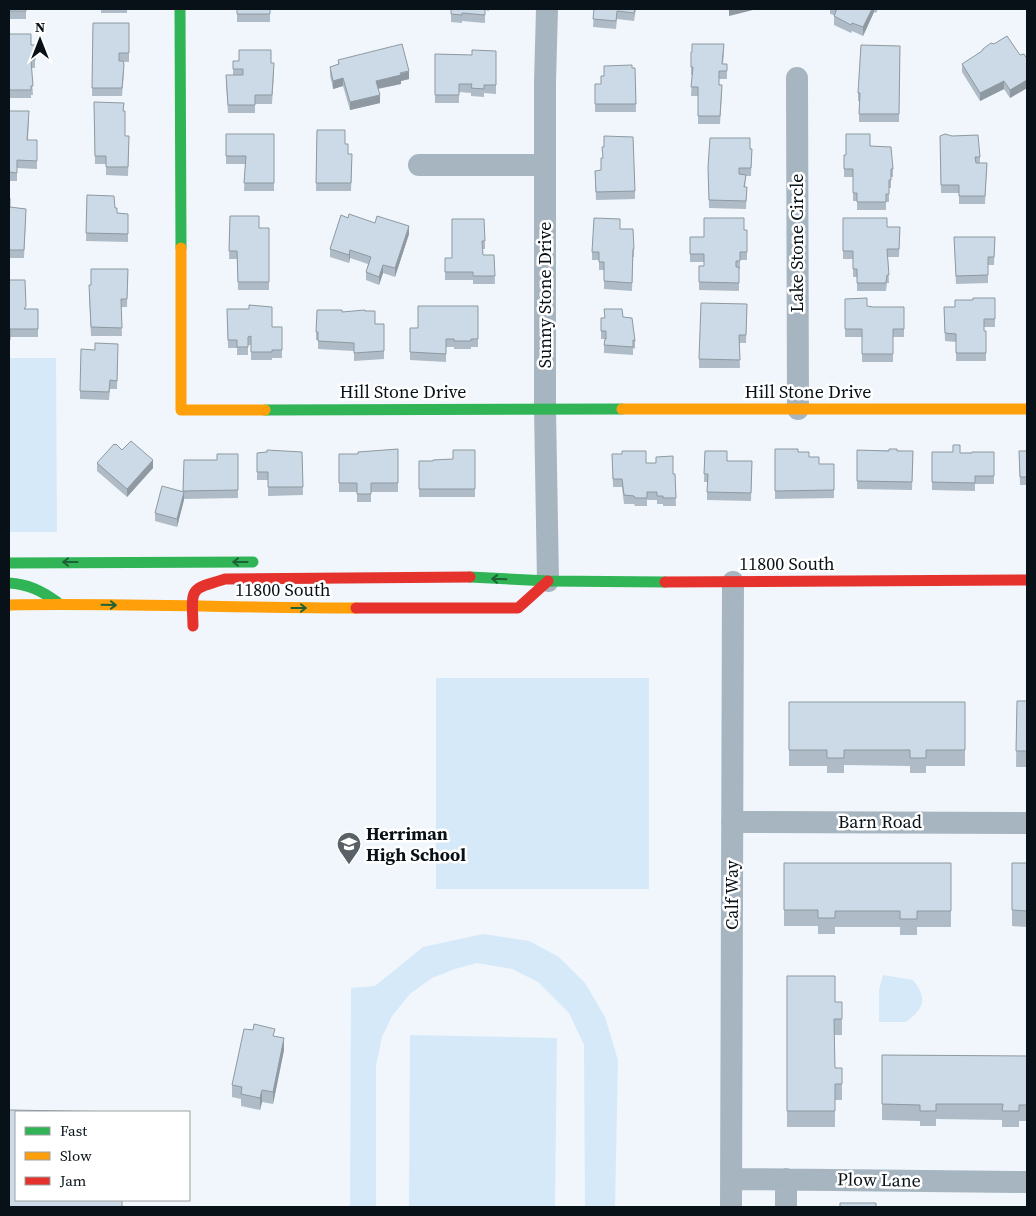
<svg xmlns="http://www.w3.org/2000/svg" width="1036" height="1216" viewBox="0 0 1036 1216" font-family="'Source Serif 4',serif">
<rect width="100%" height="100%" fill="#f0f6fb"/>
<path fill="#d6e9f8" d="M9,358H56L57,532H9Z
M436,678H649V889H436Z
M483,934L529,941L559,957L585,983L605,1017L618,1060L615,1207H585L584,1045L569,1013L538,982L512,969L477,963L455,969L432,978L410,994L392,1016L382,1037L376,1066V1207H350L351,988L375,986L423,947Z
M883,975L913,980C928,999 924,1008 906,1022H879V990Z
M410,1035L557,1038L555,1207H409Z"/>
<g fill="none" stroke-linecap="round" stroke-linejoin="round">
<path stroke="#a6b5c0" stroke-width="22" d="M547,9L545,82V409L548,581
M797,78L798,409
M419,165H545
M732,822L1027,823
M732,1179L1027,1182
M786,1179V1207
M731,1207L733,582"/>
<path stroke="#30b455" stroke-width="11" d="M180,9L181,248
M265,410L622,409
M9,563L253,562
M470,577L548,581L665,582
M9,583C28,584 42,591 57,602"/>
<path stroke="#ff9f0a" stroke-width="11" d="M181,248V410H265
M622,409H1027
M9,605C125,603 240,608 356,608"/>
<path stroke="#e5322d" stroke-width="11" d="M665,582L1027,580
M356,608H518L548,581
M193,626C192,588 188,590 225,579L470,577"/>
</g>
<path fill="#afbbc6" d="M9,9H26V19H9Z
M101,9H127V13H101Z
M237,9H270V22H237Z
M450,9H489V11L485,10V23L462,21V23L451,22V9Z
M594,9H636L634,21L617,19L616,29L593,27Z
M828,9H878L876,13L874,12L863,36L852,31L851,33L834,25V15L830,14V10Z
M93,23H129V62H123L124,72L122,96H92Z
M9,34L31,45H35V68H31L33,95H31V98H9Z
M900,46L899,122H859V101H858V93Z
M496,51V94L484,93V97L471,96V93L459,92V103H435V54L472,55Z
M691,52H724L723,64H727V79H719V85L722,93L720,124H698V96H691L692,75H691Z
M1020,55L1027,59V88L1010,98L1004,89L980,101L962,72V64Z
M338,60L409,79L401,81V84L378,89L380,103L350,110L343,86L333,89L330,75V67L338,65Z
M233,61L271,63L274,72L272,104H255V113H228L226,83L233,75Z
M632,68H635L636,112H595V84H601L604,76Z
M94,102L124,111L125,136L129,144L128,176L106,175V164H95Z
M9,111L29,119L28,140H37V169L17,168V181H9Z
M317,130L345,144L348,154L352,162L351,191H316Z
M226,134H274V191H244L245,164H226Z
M940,136L980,157V163H987L985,204H959V193H941Z
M870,146L893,169V177H891V188H889V202H886V210H857V201H853V177H844V155H846Z
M750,149H752L751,176H746L745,187H747L746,209L709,208L708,167Z
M595,171L635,191V199L596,200Z
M87,195L115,208L117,213L128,214V242L86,241Z
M9,198L10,207L26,217L24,258H9Z
M230,216L259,228H269V290H238L237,259H229Z
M843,218L887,227H900L899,257H888L889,283H887L886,291H857V277H853V259H843Z
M452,219L485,241V249H483V255H494L495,284H473V280H445V258H452Z
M620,229L634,249V257H633L632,291L604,289V270H599V260H592V252Z
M744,230H747V260H740V269H739V291L699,290V266H704V262H690V237H704Z
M409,234L395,277L383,273L379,285L366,280V272L368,264L350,258L349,263L330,257V249Z
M954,237H995L994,265H988V283L956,284Z
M128,269L127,307H121L122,336H91L89,293L91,285Z
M9,280L26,309H38V337H10V348H9Z
M995,298V327H984V331H986V361H956V342L945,341L944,307H955L973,300Z
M845,299L867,306L873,307H904V337H893V362H862V337H845Z
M747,304L746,343H739L740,368H699V359Z
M478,306V347H471V349H454V347H446V362L410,360V328H418Z
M227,309L272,327H282V358H272V360H251V345H248V355H237V348H228Z
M365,311L375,324H384V359L354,361V351L318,349V340H316V332L342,312Z
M623,317L635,341V349L633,348V355L604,353V345L606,339H601V318Z
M118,352L117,389H110L109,400L80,399V391Z
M398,449V492H371V502H357V492H339V454H358Z
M775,449L798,452L809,457L819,464H834V498L775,499Z
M122,450L153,468L127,497L97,471V463Z
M475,450V497H419V461H433L453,459Z
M857,450L913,451L912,490L857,489Z
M705,451L727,461H752L751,501L707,500V482H704Z
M1019,451H1027V485H1020Z
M302,452L303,495L268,496V480H257V453Z
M932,452L960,453L994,452V484H975V491L932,490Z
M238,454V498L184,499L177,527L155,521V513L183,492L184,460H217Z
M612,454L646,463L673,474H675L676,506H663V504H657V500H647V506H635L634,504H624L622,487H613Z
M1017,701H1027V767H1016Z
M789,702H965V766H926V773H910V766L844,765V773H827V766H789Z
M784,863H951V927H917V935H900V927H835V934H818V926H784Z
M1012,863H1027V927L1012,926Z
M787,976L835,1002H842V1035H834L835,1068H842V1100H835V1127H787Z
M275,1036L284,1050L273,1104L262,1102L260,1110L241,1106V1099L232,1097V1085Z
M882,1055L1027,1056V1121H1019V1127H1002V1120L936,1119V1126H920V1121L882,1120Z"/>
<path fill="#8e99a1" d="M729,9H757L729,16Z
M872,9H874V12L863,36V27Z
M409,71V79L401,81V84L376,89V81Z
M343,78V86L333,89V81Z
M1027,80V88L1010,98V90Z
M1004,81V89L980,101V93Z
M380,95V103L350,110V102Z
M409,226V234L395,277V268Z
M350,250V258L349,263V255Z
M383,265V273L379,285V277Z
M153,460V468L127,497V489Z
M184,492V500L177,527V519Z
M284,1038V1050L273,1104V1092Z
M262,1090V1102L260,1110V1098Z"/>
<path fill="#cbdae6" stroke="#8e99a1" d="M9,9H26V11H9Z
M237,9H270V14H237Z
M451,9H485V15L462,13V15L451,14Z
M594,9H635L634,13L617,11L616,21L593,19Z
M837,9H872L863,27L852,23L851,25L834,16Z
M93,23H129V53H119V61H123L124,64L122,88H92Z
M9,34H31V45H35V60H31L33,86H31V90H9Z
M1007,36L1020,55L1024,54L1027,59V80L1010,90L1004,81L980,93L962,64L982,51L983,49L991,43L994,44Z
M402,44L409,71L400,73L401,75L376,81L380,95L350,102L343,78L333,81L330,67L339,64L338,60Z
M692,44H724L722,64H727V71H719V85H722L720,116H698V87H691L693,67H691V52H692Z
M861,45L900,46L899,114H859L860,93H858Z
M239,50H271V63H274L272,95H255V105H228L226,75H243V69H233V61H239Z
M472,50L496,51V85H484V89L471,88L472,84H459V95H435V54L472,55Z
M632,65V68H635L636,104H595V84H601V76H604V66Z
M94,102L124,103L123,111H125V136H129L128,167H106V156H95Z
M9,111H29L27,140H37V161L17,160V173L9,172Z
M317,130H345V144H348V154H352L351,183H316Z
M226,134H274V183H244L246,156H226Z
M846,134H870V146L891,147L893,169H891V180H889V194H886V202H857V193H853V169H844V155H846Z
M945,134L952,136L978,135L980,157H975L976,163H987L985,196H959V185H941L940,136Z
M604,136L633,137L635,191L596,192L595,171L601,170V158H603L602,147H604Z
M710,138H750V149H752L751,168H739V174L746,175L744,187H747L746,201L709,200L708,167Z
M87,195L114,196L115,208H117V213L128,214V234L86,233Z
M9,198H10V207L26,209L24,250H9Z
M349,214L375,223L377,216L409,226L395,268L383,265L379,277L366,272L371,257L350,250L349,255L330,249L341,215L348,218Z
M230,216H259V228H269V282H238L237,251H229Z
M594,218L620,219V229H633L634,249H633L632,283L604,281V262H599V252H592Z
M704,218H744V230H747V252H740V261H736V267H739V283L699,282V266H704V254H690V237H704Z
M843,218H887V227H900L899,249H887L889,275H887L886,283H857V269H853V251H843Z
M452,219H484L485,241H482L483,255H494L495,276H473V272H445V258H452Z
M954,237H995L994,257H988V275L956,276Z
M91,269H128L127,299H121L122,328L91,327L89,285H91Z
M9,280H25L26,306L24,309H38V329H10V340H9Z
M867,298V306L873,307H904V329H893V354H862V329H845V299Z
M973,298H995V319H984V331H986V353H956V334L945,333L944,307H955V300H973Z
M701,303L747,304L746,335H739L740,360L699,359Z
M249,305L272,307V327H282V350H272V352H251V336L248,337V347H237V340H228L227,309H249Z
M418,306H478V339H471V341H454V339H446V354L410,352V328H418Z
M604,309H622L623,317L632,318L635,341L633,340V347L604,345L605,339H606V331H601V318H605Z
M317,310H342V312L365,310V311H375V324H384V351L354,353V343L318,341V332H316Z
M95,343L118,344L117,381L110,380L109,392L80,391L81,349L95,350Z
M131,441L153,460L127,489L97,463L114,444L115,445L116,444L122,450Z
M953,445H960V453H972V452H994V476H975V483L932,482V452H953Z
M398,449V483H371V494H357V483H339V454H358V452Z
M775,449H798V452H809V457H819V464H834V490L775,491Z
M889,449H897V451H913L912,482L857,481V450L889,451Z
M267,450L302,452L303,487H268V472H257V453L267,452Z
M453,450H475V489H419V461H433V460L453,459Z
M622,451H646V463H656V457L673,456V474H675L676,498H663V496H657V492H647V498H635L634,496L624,495L622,479H613L612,454H622Z
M705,451H727V461H752L751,493L707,492L708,474H704Z
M1019,451H1027V477H1020Z
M217,454H238V490L183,491L184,460H217Z
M162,486L184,492L177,519L155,513Z
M1017,701H1027V751H1016Z
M789,702H965V750H926V758H910V750H844V758H827V750H789Z
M784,863H951V911H917V919H900V911H835V918H818V910H784Z
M1012,863H1027V911L1012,910Z
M787,976H835V1002H842V1019H834L835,1068H842V1084H835V1111H787Z
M254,1024L275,1029L273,1036L284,1038L273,1092L262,1090L260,1098L241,1094L242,1087L232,1085L244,1029L253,1030Z
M882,1055L1027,1056V1105H1019V1111H1002L1003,1104H936V1111H920V1105L882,1104Z
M9,1110L123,1112H16V1200H122V1207H9Z
M840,1203H876V1207H840Z"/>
<defs><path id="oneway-shaft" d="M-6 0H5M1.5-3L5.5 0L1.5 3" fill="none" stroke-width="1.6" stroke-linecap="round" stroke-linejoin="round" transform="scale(1.25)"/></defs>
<g stroke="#1c6236">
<use href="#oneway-shaft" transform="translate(70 562) rotate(180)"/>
<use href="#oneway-shaft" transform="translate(240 562) rotate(180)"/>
<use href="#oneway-shaft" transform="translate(499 579) rotate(-178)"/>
<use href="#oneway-shaft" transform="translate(109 605) rotate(1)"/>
<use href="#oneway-shaft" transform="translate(299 608)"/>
</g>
<defs>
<symbol id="school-pin" viewBox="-11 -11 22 30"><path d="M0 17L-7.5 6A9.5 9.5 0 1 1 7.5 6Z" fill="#596167" stroke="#fff"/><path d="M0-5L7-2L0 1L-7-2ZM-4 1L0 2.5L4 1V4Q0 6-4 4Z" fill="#fff"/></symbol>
</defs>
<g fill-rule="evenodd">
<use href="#school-pin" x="335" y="830" width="28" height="38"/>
</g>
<g text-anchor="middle" stroke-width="5" stroke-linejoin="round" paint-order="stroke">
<g font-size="18" fill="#071117" stroke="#fff">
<text transform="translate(797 243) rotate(-90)" y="6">Lake Stone Circle</text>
<text transform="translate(545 295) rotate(-90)" y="6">Sunny Stone Drive</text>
<text x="403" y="398">Hill Stone Drive</text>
<text x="808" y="398">Hill Stone Drive</text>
<text x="787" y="570">11800 South</text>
<text x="283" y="596">11800 South</text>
<text x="880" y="828">Barn Road</text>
<text transform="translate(732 895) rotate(-90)" y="6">Calf Way</text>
<text transform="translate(879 1180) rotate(1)" y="6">Plow Lane</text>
</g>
<g font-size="18" font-weight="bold" fill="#071117" stroke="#fff" text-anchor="start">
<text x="366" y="840">Herriman<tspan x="366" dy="21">High School</tspan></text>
</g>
</g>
<rect width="1036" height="1216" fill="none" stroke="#071117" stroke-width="20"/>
<rect x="15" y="1111" width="175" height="90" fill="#ffffff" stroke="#9ca0a2"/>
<rect x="25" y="1127" width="25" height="8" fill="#30b455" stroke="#9ca0a2"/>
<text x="60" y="1136" font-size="15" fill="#071117">Fast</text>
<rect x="25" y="1152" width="25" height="8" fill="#ff9f0a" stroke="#9ca0a2"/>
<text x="60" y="1161" font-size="15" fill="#071117">Slow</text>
<rect x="25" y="1177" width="25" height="8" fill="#e5322d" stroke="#9ca0a2"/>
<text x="60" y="1186" font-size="15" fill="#071117">Jam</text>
<g transform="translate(40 40)" stroke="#ffffff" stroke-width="4" paint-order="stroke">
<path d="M0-4L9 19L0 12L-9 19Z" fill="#071117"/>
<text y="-8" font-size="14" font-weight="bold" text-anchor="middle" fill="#071117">N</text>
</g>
</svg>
